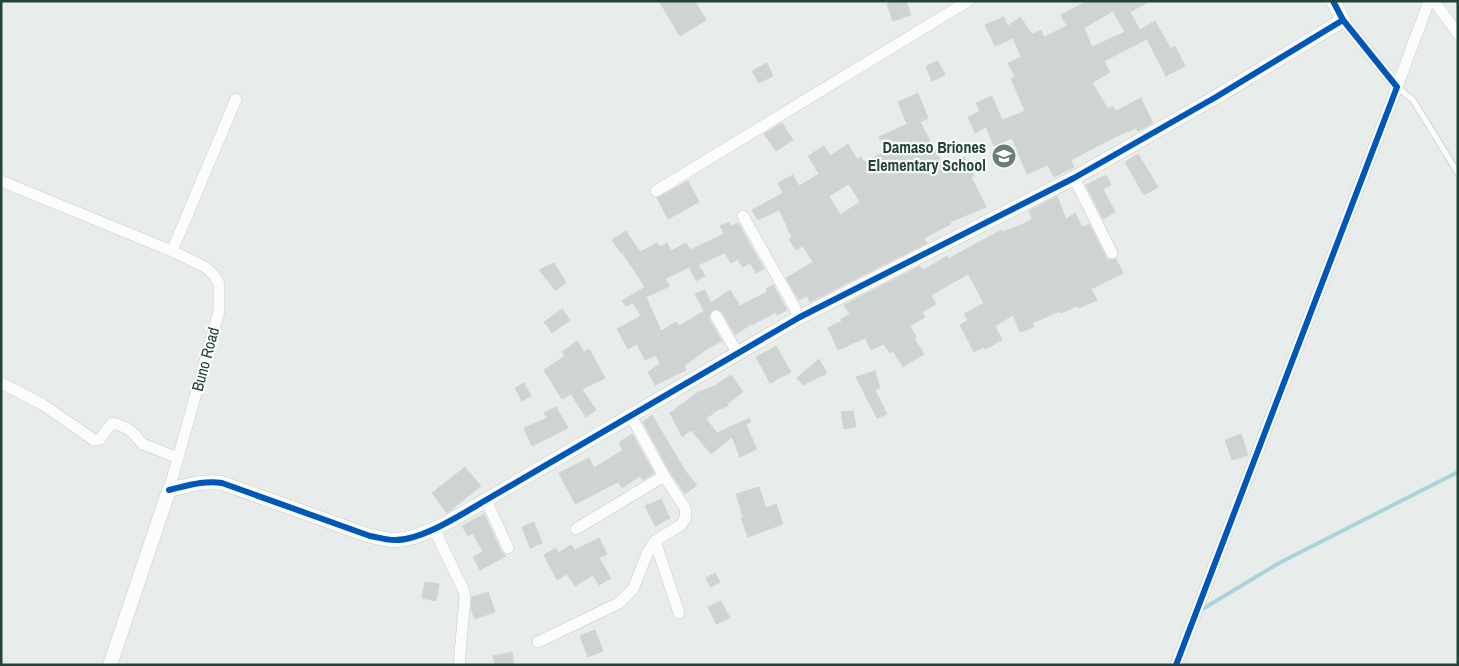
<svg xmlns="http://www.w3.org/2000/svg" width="1459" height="666" viewBox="0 0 1459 666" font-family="'Archivo Narrow',sans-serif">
<rect width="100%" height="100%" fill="#e8edeb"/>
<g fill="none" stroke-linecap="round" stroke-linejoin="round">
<path stroke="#a9d4db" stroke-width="4" d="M1201,610L1279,563L1458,472"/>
</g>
<path fill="#cfd4d2" stroke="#d1d6d4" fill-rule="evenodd" d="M659,1H695L706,20L680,36Z
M896,1H906L911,15L893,21L887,4Z
M1087,1H1150L1130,12L1140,30L1155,21L1171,49L1175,46L1185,66L1166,76L1147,39L1104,61L1110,72L1092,83L1108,109L1113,106L1116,111L1141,98L1153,123L1138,131L1136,128L1115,137L1071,160L1074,167L1054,177L1048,165L1027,174L1012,138L994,146L986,127L975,133L968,117L980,111L976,103L992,96L1002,120L1025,111L1011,79L1015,77L1008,63L1021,57L1013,38L995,46L985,25L1004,17L1008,26L1020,17L1032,34L1041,30L1044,37L1067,26L1061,15ZM1113,11L1125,32L1092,47L1084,28Z
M938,61L945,75L932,81L926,66Z
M767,63L773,76L759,83L752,71Z
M918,93L928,118L920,122L944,167L964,157L974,176L971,177L986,207L950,222L951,224L924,238L927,243L923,245L810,302L807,296L799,300L786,278L813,262L803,246L796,250L789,239L792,237L787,228H788L779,210L758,220L752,210L783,193L778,183L793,175L799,186L819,174L808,156L824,146L830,156L848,144L857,159L861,157L864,162L886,151L879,137L907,124L898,102ZM849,184L860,202L840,215L829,196Z
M782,123L793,140L776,151L764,134Z
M1138,154L1158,187L1144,195L1125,162Z
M1106,175L1111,185L1103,189L1115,212L1103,219L1086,185Z
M688,181L699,202L668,219L657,198Z
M1057,196L1066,219L1075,213L1082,227L1089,224L1106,257L1108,260L1116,259L1123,273L1091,289L1097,300L1079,308L1077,306L1061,313L1060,311L1032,323L1034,327L1020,332L1013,315L995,326L1002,340L985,349L984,347L974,352L960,325L968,320L964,314L984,303L968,274L931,295L936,304L922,312L925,317L910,326L916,337L914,338L924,354L903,367L893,351L890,353L884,344L871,350L865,338L838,350L828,328L842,321L841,319L850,314L844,305L920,266L923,270L947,256L948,259L1001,230L1002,232L1023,224L1032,219L1029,211Z
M729,222L731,226L738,223L764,269L756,273L750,263L742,267L738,259L731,263L725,253L698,265L705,276L696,281L689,267L665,279L670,286L646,297L661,331L676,322L679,326L704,311L695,294L705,290L711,303L730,290L740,306L767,292L766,289L773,285L787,310L777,315L776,312L752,325L751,324L735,335L722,312L716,309L712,310L709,316V319L722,341L708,348L684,366L686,370L655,385L648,372L660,364L656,355L645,360L637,344L628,349L617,329L641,316L633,303L626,306L622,301L645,287L622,252L621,253L612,240L626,231L640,252L657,243L660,247L667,243L671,251L686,243L690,250L724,234L720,226Z
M554,263L566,282L556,291L539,270Z
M562,309L570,320L552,333L544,322Z
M577,341L584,352L589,349L605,378L582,389L596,410L586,417L571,394L562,399L544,370L565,356L562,352Z
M776,346L791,372L770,383L756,357Z
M819,359L827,373L803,385L797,378Z
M875,371L880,388L875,390L887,414L877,418L856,377Z
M731,375L743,392L727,404L728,406L717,410L706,419L717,433L749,418L751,421L746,425L757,449L740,457L732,437L711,454L691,430L682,437L670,413L697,393L716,385Z
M524,383L531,396L522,401L515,388Z
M556,407L568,428L532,446L524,428L547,418L544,413Z
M853,411L856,427L844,429L841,412Z
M652,415L686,472L697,485L685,494L670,472L643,422Z
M632,434L654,473L643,480L640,476L622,488L618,482L575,504L559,473L589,458L594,468L623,450L619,443Z
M1241,434L1248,455L1232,460L1225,440Z
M465,467L481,486L447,513L432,493Z
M759,487L766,508L776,504L783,524L748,537L741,518L743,517L736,494Z
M661,499L670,518L655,526L645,506Z
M484,514L501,551L506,556L480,570L473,557L483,552L473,533L468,536L462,526Z
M534,522L542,543L530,548L522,527Z
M599,538L607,554L599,558L611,578L599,585L593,575L575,586L567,574L557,580L544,555L556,548L558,553L571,545L575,550Z
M715,573L720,582L710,587L706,578Z
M425,582L439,584L436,601L422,598Z
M488,592L495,612L475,619L471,610L472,597Z
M721,601L730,618L716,624L708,607Z
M595,630L603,651L588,657L580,636Z
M512,652L514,665H495L493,656Z"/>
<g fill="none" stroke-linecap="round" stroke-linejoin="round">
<defs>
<path id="service" d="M1397,87L1413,100L1458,173"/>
<path id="minor" d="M1434,1L1458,34
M1397,87L1429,1
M1074,178L1112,253
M1,181L172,251L205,267L214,275L219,284V311L169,490
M656,191L968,1
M743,216L800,317
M172,251L236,99
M716,316L738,354
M1,383L42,404L94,440L100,439L112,423C119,424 130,429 135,435C138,439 139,441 143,444L178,458
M486,500L508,548
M434,529L464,591L465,598L459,665
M576,529L664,476
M655,541L679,613
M538,642L619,603L633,589L647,554L655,541L681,525L686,517L685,508L664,476L631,416
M1176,665L1397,87L1343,20"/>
<path id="tertiary" d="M110,665L169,490C187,486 203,480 222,483L370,536C378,537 386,540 394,540C421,541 462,514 486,500L800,317L1074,178L1216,97L1343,20L1333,1"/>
</defs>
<use href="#service" stroke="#c5cac8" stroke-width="7"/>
<use href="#minor" stroke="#c5cac8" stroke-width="12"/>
<use href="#tertiary" stroke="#c5cac8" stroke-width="15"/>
<use href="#service" stroke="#fcfcfc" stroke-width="5.5"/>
<use href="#minor" stroke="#fcfcfc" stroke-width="11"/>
<use href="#tertiary" stroke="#fcfcfc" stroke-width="14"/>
<defs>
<path id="cycleway" d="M169,490C187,486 203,480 222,483L370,536C378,537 386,540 394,540C421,541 462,514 486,500L800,317L1074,178L1216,97L1343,20L1333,1
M1176,665L1397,87L1343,20"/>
</defs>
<use href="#cycleway" stroke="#f7fbf9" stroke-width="9"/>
<use href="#cycleway" stroke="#0057b8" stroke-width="6"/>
</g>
<defs>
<symbol id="school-disc" viewBox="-11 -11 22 22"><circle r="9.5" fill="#697e78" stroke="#f7fbf9"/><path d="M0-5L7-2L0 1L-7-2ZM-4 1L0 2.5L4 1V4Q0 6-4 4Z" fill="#fff"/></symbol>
</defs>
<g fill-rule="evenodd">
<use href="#school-disc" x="990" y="142" width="28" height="28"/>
</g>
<g text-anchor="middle" stroke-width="4.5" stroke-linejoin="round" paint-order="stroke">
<g font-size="16" font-weight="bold" fill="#24423a" stroke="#f7fbf9" text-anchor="end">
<text x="986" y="153">Damaso Briones<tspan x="986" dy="18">Elementary School</tspan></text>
</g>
<g font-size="16" fill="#24423a" stroke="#f7fbf9">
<text transform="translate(205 359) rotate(-75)" y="6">Buno Road</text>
</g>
</g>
<rect width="1459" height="666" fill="none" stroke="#24423a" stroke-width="5"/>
</svg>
